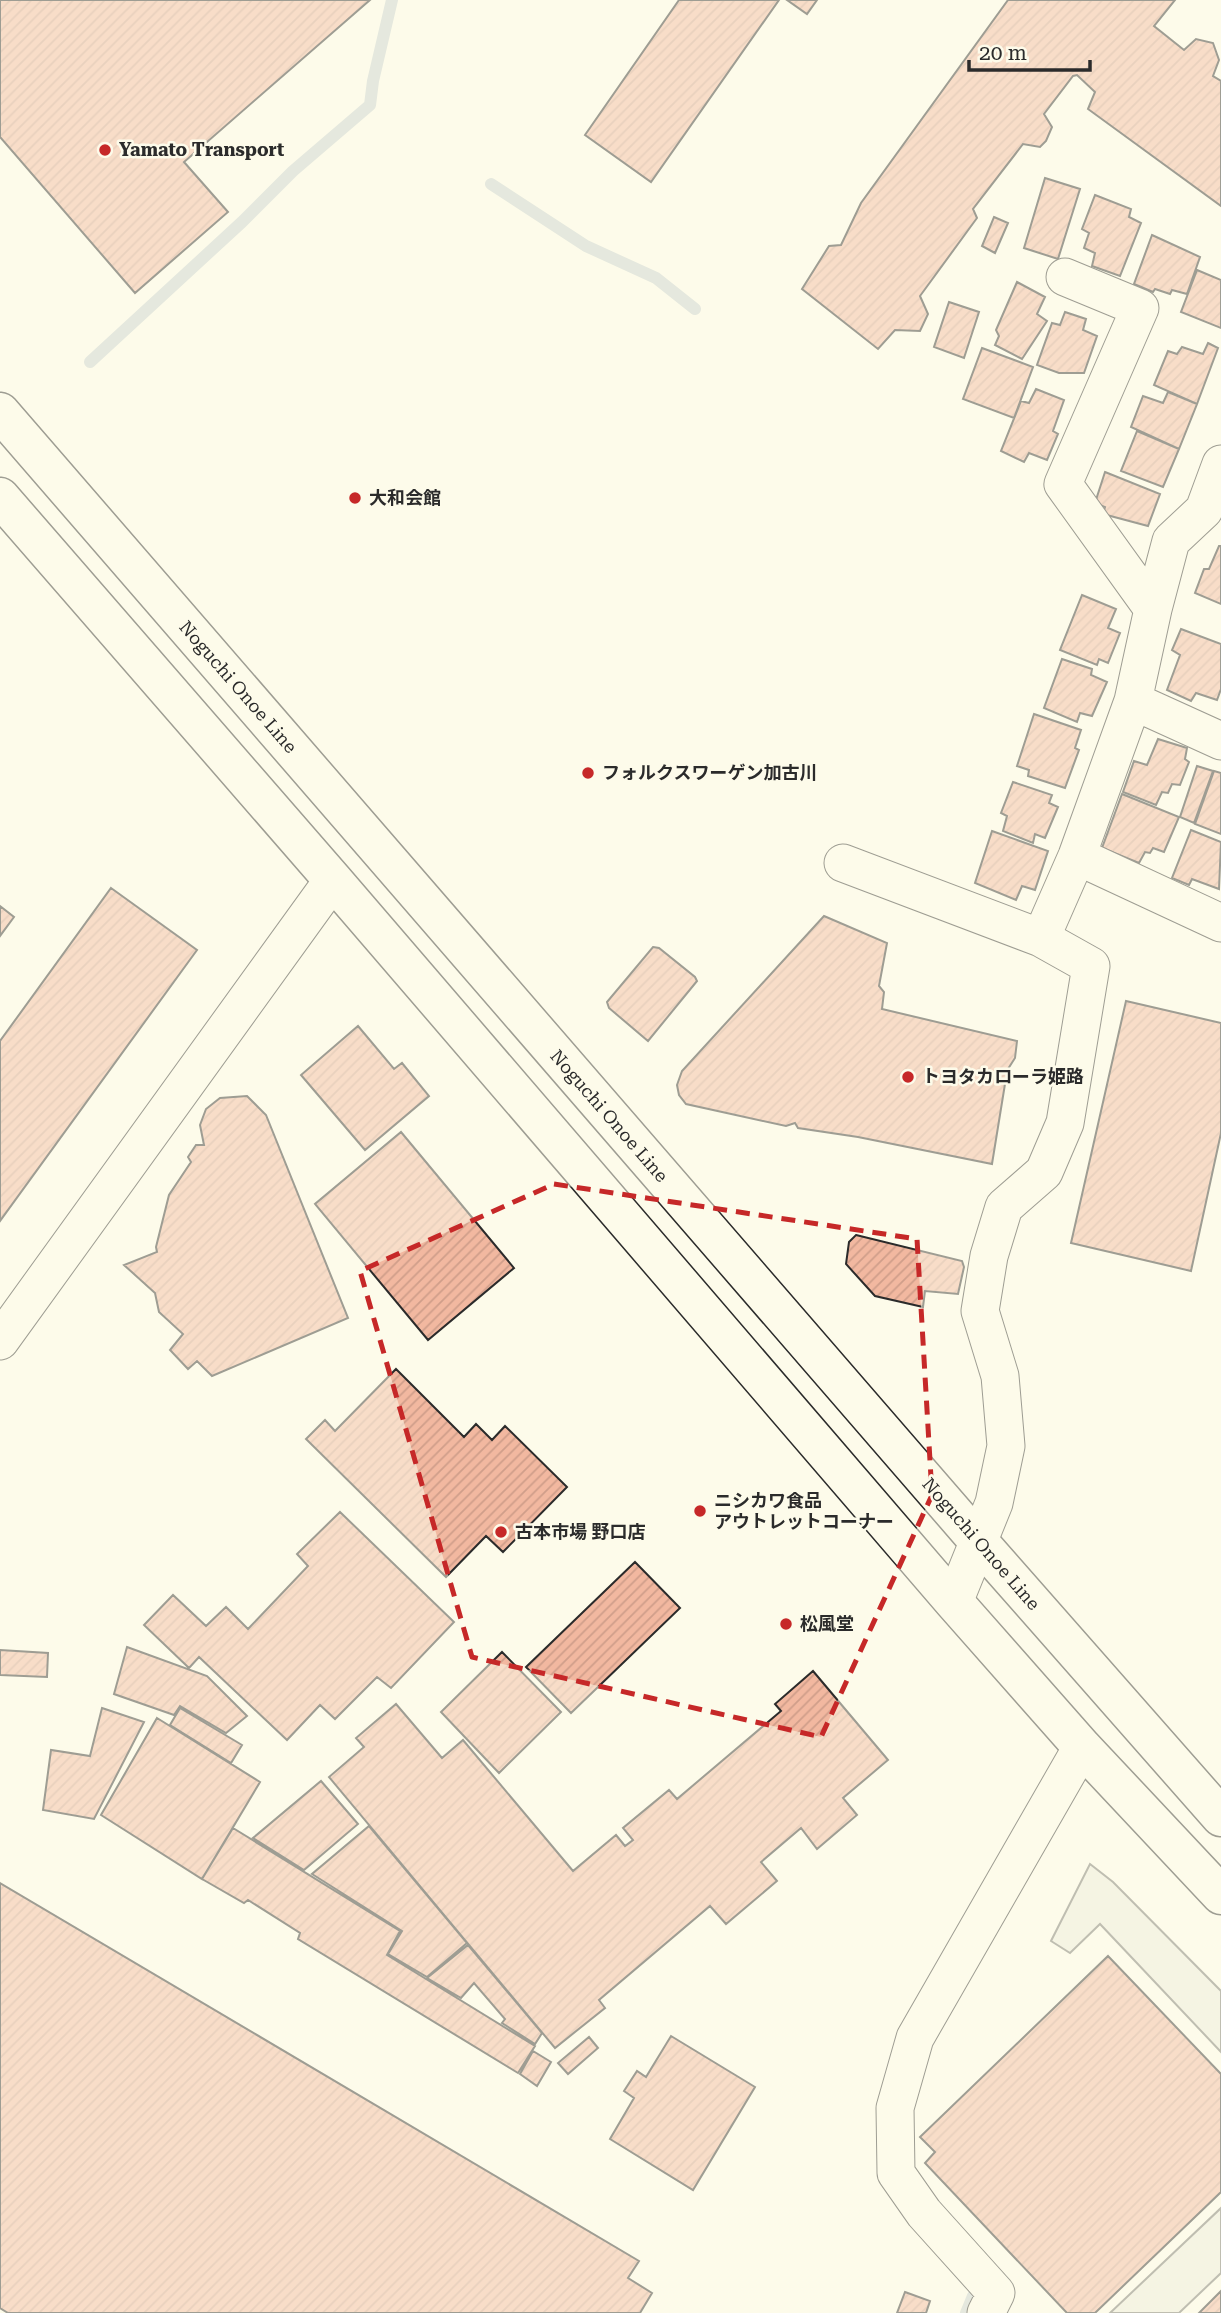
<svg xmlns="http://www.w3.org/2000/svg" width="1221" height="2313" viewBox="0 0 1221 2313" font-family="'Roboto Serif','Noto Sans JP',serif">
<defs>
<pattern id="building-hatch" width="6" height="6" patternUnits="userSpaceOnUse" patternTransform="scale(1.75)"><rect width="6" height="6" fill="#f2b8a0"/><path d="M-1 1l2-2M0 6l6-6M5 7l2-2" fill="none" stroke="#d09e8a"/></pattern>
</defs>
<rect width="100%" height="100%" fill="#fdfbea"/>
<path fill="#eceadb" stroke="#74746e" stroke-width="2" d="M1090,1864L1113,1882L1221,1991V2052L1100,1924L1070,1953L1051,1941Z
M1221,2208V2273L1179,2313H1110Z"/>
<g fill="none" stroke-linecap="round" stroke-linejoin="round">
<path stroke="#c7d0d0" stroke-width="12" d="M491,184L586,246L656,278L695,309
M90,362L242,222L293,171L370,105L373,81L392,0
M966,2313L973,2296"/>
</g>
<path fill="url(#building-hatch)" stroke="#2b2b2b" stroke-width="2" d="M0,0H370L184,162L228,212L135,293L0,137Z
M679,0H779L651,182L585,135Z
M787,0H817L807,14Z
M1008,0H1175L1154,26L1184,50L1196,39L1213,43L1219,60L1213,76L1221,81V206L1088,109L1095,92L1077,75L1073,76L1044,114L1052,127L1046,141L1040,147L1023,144L973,209L977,218L920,296L928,314L920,331L895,330L878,349L802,289L829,246L841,245L861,203Z
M1045,178L1080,189L1058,259L1024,248Z
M1095,195L1131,209L1129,217L1141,223L1120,276L1092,266L1095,253L1084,248L1089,233L1082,229Z
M994,217L1008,223L995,253L982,246Z
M1152,235L1200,257L1187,294L1172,290L1170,294L1155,289L1153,292L1134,284Z
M1197,270L1221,280V328L1181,312Z
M1017,282L1045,297L1037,314L1047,321L1022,359L995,345L999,336L996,330Z
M949,302L979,312L964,358L934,347Z
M1065,312L1086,319L1083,330L1097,336L1084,373H1059L1037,365L1052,323L1060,325Z
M1208,343L1218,348L1197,404L1154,385L1168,351L1177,354L1182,347L1203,354Z
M982,348L1033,367L1014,418L963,399Z
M1036,389L1064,400L1053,431L1058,434L1047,460L1029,453L1024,462L1001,451L1021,401L1029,403Z
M1168,392L1197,404L1179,449L1131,427L1143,396L1163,403Z
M1137,431L1179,449L1163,487L1121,471Z
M1105,472L1160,494L1148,526L1103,514L1105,507L1095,503Z
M1219,546H1221V604L1195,593L1204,569H1209Z
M1082,595L1116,609L1108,628L1120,633L1108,663L1099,659L1097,665L1060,650Z
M1181,629L1221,644V689L1217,700L1196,693L1191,701L1167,690L1180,655L1172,650Z
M1062,659L1092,669L1091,675L1107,682L1092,716L1080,713L1077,722L1044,708Z
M1034,714L1081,730L1075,748L1079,750L1065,788L1028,776L1029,770L1017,766Z
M1158,739L1187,748L1185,759L1189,762L1180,785L1172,784L1168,793L1162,792L1156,805L1123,792L1134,761L1147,765Z
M1197,766L1213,771L1194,823L1180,817Z
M1214,771L1221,773V834L1195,824Z
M1013,782L1052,795L1049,803L1058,807L1045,838L1035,834L1033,843L1003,831L1007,816L1001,813Z
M1122,794L1179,817L1164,852L1153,848L1150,853L1145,852L1139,863L1102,848Z
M1191,830L1221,842L1219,889L1192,879L1189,885L1172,878Z
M992,831L1048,851L1035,890L1022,886L1016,900L975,883Z
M111,888L197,950L0,1221V1041Z
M0,906L14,917L0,936Z
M824,916L887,943L879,986L884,992L882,1009L1017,1041L1015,1058L1008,1069L1010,1077L1005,1084L992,1164L858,1137L798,1128L795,1123L786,1126L686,1104L679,1095L677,1085L682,1071Z
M653,947L659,948L695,977L697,981L648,1041L609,1008L607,1002Z
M1126,1001L1221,1023V1133L1191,1271L1071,1243Z
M358,1026L394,1069L402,1063L429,1096L365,1150L301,1075Z
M247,1096L266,1115L348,1318L212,1376L197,1361L188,1369L170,1350L183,1334L159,1312L155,1293L124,1265L157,1252L156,1247L169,1195L191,1162L188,1157L196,1145H204L200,1125L206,1109L220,1098Z
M401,1132L514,1268L428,1340L315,1204Z
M856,1235L962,1261L964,1267L958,1294L925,1291L923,1307L875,1296L846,1264L849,1242Z
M396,1369L464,1437L476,1424L492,1440L505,1426L567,1487L503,1552L486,1536L446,1577L306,1439L325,1420L335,1431Z
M340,1512L454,1622L391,1688L377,1677L335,1719L320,1705L287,1740L199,1657L189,1668L144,1625L173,1595L206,1626L226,1607L248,1629L308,1566L297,1554Z
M635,1562L680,1608L571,1713L526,1667Z
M127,1647L207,1676L247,1716L226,1733L180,1706L174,1715L114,1694Z
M0,1650L48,1653L47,1677L0,1675Z
M502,1652L561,1712L499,1773L441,1712Z
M813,1671L888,1760L843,1798L857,1815L817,1849L801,1828L761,1862L777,1881L726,1924L710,1906L599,2000L605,2008L555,2048L329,1777L364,1747L356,1738L396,1704L442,1758L463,1740L573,1871L616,1835L625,1846L633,1840L623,1828L669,1790L677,1799L781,1711L775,1704Z
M102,1708L144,1722L94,1819L43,1810L51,1750L90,1756Z
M180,1708L242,1745L231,1763L170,1725Z
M157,1718L260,1782L202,1879L101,1815Z
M321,1781L358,1824L304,1870L253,1838Z
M369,1826L467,1943L427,1977L388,1954L402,1931L312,1874Z
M233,1828L400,1931L387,1955L535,2046L518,2073L298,1939L300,1933L248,1900L244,1903L202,1879Z
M0,1883L639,2261L628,2278L652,2293L640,2313H8L0,2308Z
M468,1945L542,2033L535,2044L502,2023L505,2019L474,1983L461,1998L427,1978Z
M1108,1956L1221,2074V2192L1095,2313H1067L925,2163L935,2152L920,2137Z
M671,2036L755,2087L693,2190L610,2139L634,2098L624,2091L637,2071L646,2077Z
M589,2037L598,2048L568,2074L558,2063Z
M533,2051L551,2062L537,2086L520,2074Z
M1221,2291V2313H1199Z
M905,2292L930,2301L926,2313H897Z"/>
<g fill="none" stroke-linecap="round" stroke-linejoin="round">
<defs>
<path id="minor" d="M1065,277L1140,308L1063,484L1153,609
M1133,701L1221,741
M1077,856L1221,923
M843,863L1041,938
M0,1341L333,880
M954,1602L994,1503L1006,1446L1000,1376L980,1311L989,1256L1004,1207L1044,1172L1065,1123L1091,966L1041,938L1077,856L1133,701L1153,609L1171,541L1204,510L1221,464
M986,2313L996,2293L924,2213L896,2173L895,2108L915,2038L1082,1747"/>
<path id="secondary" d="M0,412L979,1542L1221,1817
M0,497L333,880L954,1602L1082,1747L1221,1895"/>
</defs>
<use href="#minor" stroke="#2b2b2b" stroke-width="39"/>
<use href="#secondary" stroke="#2b2b2b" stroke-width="41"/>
<use href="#minor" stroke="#fdfbea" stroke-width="37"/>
<use href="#secondary" stroke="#fdfbea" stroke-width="38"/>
</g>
<path d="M0 0H1221V2313H0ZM554,1184L917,1239L932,1495L821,1737L472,1657L360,1271Z" fill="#fdfbea" fill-opacity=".55" fill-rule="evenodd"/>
<path fill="none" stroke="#c62828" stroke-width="5" stroke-dasharray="14 9" stroke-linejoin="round" d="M554,1184L917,1239L932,1495L821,1737L472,1657L360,1271Z"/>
<g fill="#c62828" stroke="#fdfbea" stroke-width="2.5">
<circle cx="105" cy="150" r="7"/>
<circle cx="355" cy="498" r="7"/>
<circle cx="588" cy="773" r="7"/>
<circle cx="908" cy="1077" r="7"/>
<circle cx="700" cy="1511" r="7"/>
<circle cx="501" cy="1532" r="7"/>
<circle cx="786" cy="1624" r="7"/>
</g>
<g text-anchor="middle" stroke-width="5" stroke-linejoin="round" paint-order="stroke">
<g font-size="18" font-weight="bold" fill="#2b2b2b" stroke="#fdfbea" text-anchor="start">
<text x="119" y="156">Yamato Transport</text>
<text x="369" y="504">大和会館</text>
<text x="602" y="779">フォルクスワーゲン加古川</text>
<text x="922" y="1083">トヨタカローラ姫路</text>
<text x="714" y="1507">ニシカワ食品<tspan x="714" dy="21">アウトレットコーナー</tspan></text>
<text x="515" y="1538">古本市場 野口店</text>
<text x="800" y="1630">松風堂</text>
</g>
<g font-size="18" fill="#2b2b2b" stroke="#fdfbea">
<text transform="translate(238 687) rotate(49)" y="6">Noguchi Onoe Line</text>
<text transform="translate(609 1116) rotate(49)" y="6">Noguchi Onoe Line</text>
<text transform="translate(981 1544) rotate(49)" y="6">Noguchi Onoe Line</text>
</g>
</g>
<path d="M969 60v10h121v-10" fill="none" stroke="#2b2b2b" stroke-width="3.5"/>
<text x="979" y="60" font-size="21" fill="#2b2b2b" stroke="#fdfbea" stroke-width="5" paint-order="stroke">20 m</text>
</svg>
